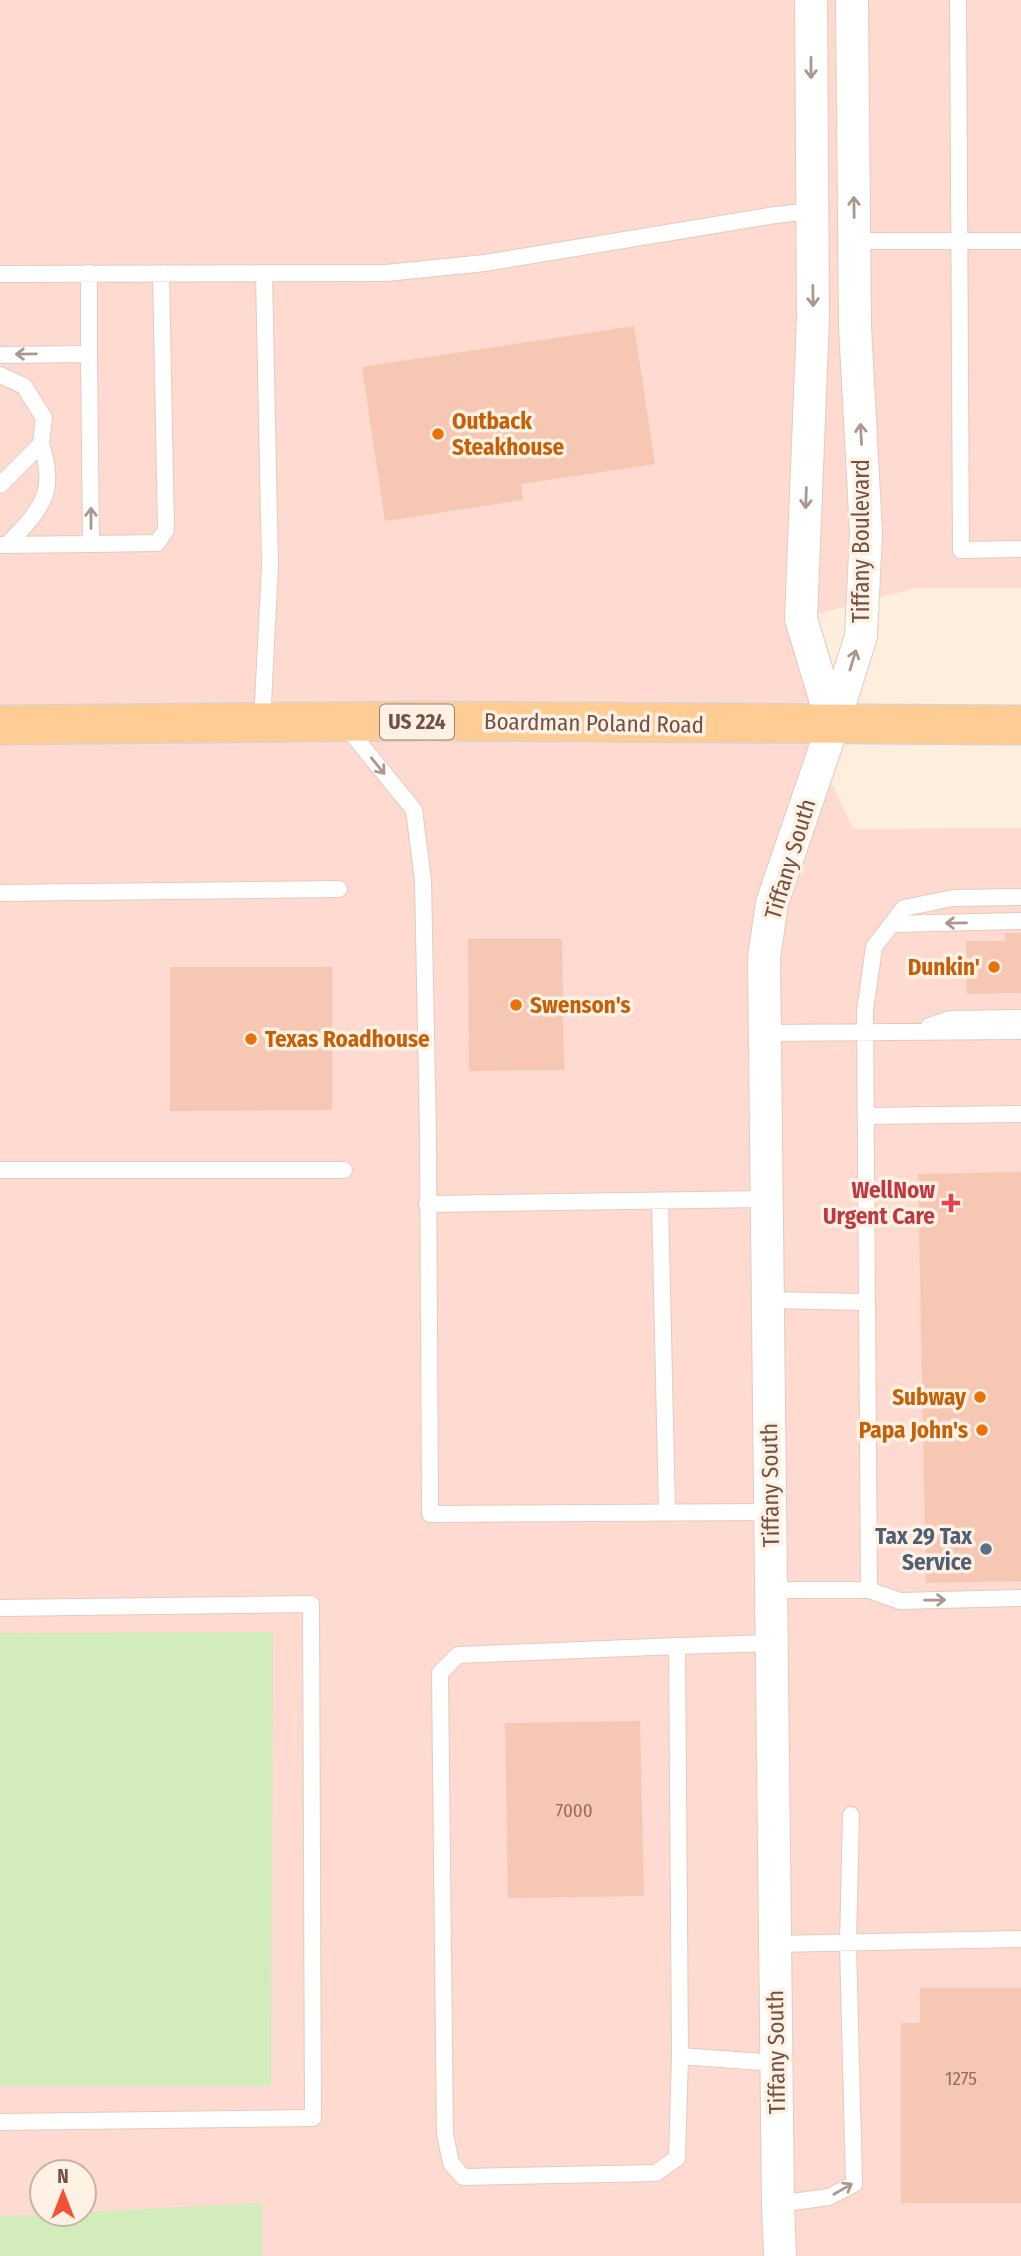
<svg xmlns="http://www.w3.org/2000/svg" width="1021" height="2256" viewBox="0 0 1021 2256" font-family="'Fira Sans Condensed',sans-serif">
<rect width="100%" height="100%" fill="#feeedd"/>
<path fill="#ffdad0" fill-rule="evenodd" d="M0,0H1021V588H916L802,618L833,725L802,720L853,829L1021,828V2256H0ZM42,2172H84V2214H42Z"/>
<path fill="#d3ecbb" d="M273,1632L271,2086H0V1633Z
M262,2203V2256H0V2216L84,2214V2212Z"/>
<path fill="#f6c7b2" d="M634,326L655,464L521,484L523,500L385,521L362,367Z
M1005,933H1021V993L967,994L966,941H1005Z
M468,939H562L564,1070L469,1071Z
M170,967H332V1110L170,1111Z
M1021,1172V1581L926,1583L918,1174Z
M640,1721L644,1896L508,1898L505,1723Z
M920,1988H1021V2203H901V2023H920Z"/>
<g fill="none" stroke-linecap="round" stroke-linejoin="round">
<defs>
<path id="service" d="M958,0L961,550L1021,549
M854,241H1021
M89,273V354
M0,274L386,273L485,263L775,215L812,211
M0,355L89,354L91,544L0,545
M0,375L24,386L44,418L41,444L0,485
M91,544L157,543L166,530L161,273
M7,545C40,510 58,494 41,444
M262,723L270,566L264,273
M344,724L414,810L423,880L428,1134L430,1514L770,1512
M0,893L339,889
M892,924L1021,921
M929,1026L950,1019L1021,1018
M765,1033L1021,1031
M866,1116L1021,1114
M0,1170H344
M660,1201L667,1512
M427,1204L767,1199
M768,1300L867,1302
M771,1590H869L900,1601L1021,1598
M869,1590L865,1011L874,947L904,908L953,898L1021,897
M0,1608L311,1604L313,2118L0,2122
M772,1643L677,1646L680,2056L776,2063
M677,1646L458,1655L440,1673L445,2134L451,2163L463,2177L656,2173L677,2158L680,2056
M775,1944L1021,1939
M778,2204L829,2197L854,2184L848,1943L851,1815"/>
<path id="minor" d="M811,0L813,318L801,619L833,725
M780,2256L778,2204L764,958L772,903L833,725L861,636L866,533L855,326L852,0"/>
<path id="primary" d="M0,725L424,721L1021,725"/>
</defs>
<use href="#service" stroke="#e4cbbb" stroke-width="18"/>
<use href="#minor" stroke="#e4cbbb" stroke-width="34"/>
<use href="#primary" stroke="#dbd2ce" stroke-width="41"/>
<use href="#service" stroke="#fff" stroke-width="16"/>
<use href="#minor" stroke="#fff" stroke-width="32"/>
<use href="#primary" stroke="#ffcd93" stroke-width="38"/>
</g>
<defs><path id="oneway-shaft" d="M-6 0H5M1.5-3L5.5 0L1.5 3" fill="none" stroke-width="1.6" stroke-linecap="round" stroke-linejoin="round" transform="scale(1.75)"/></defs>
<g stroke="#ac978f">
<use href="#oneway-shaft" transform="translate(811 68) rotate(90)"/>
<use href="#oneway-shaft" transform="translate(854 207) rotate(-91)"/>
<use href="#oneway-shaft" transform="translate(813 296) rotate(89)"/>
<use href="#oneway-shaft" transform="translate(26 354) rotate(179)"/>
<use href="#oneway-shaft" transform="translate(861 434) rotate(-93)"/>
<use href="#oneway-shaft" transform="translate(806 498) rotate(92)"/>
<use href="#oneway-shaft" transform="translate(91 518) rotate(-90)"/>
<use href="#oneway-shaft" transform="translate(853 660) rotate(-73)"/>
<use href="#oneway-shaft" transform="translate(378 766) rotate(51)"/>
<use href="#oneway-shaft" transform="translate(956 923) rotate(179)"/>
<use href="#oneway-shaft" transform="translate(935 1600) rotate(-1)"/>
<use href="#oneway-shaft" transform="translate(843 2189) rotate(-30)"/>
</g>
<g fill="#e8710a" stroke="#fff2e5" stroke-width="2.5">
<circle cx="438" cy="434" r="7"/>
<circle cx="994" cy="967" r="7"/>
<circle cx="516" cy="1005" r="7"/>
<circle cx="251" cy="1039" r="7"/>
<circle cx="980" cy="1397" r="7"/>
<circle cx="982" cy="1430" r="7"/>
</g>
<path fill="#e0444e" stroke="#fff2e5" stroke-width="2.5" d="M947.5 1192.5h7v7h7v7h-7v7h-7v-7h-7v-7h7z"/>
<circle fill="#5c6f8a" stroke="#fff2e5" stroke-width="2.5" cx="986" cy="1549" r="7"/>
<g text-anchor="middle" stroke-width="7" stroke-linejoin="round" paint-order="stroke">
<g font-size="19" fill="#956e60">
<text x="574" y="1817">7000</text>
<text x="961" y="2085">1275</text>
</g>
<rect fill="#fff2e5" stroke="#9e8174" stroke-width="2" x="380" y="704.5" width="74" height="35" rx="5"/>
<g font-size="21" font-weight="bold" fill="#755144">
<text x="417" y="729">US 224</text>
</g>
<g font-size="23" font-weight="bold" fill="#c56008" stroke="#fff2e5" text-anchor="start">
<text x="452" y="429">Outback<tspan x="452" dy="26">Steakhouse</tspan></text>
<text x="980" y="975" text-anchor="end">Dunkin'</text>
<text x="530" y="1013">Swenson's</text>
<text x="265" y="1047">Texas Roadhouse</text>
<text x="966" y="1405" text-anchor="end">Subway</text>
<text x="968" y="1438" text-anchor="end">Papa John's</text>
</g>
<g font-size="23" fill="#755144" stroke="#fff2e5">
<text transform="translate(861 541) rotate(-90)" y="8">Tiffany Boulevard</text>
<text transform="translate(594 723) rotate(1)" y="8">Boardman Poland Road</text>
<text transform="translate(790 859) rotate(-73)" y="8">Tiffany South</text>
<text transform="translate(770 1485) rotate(-91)" y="8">Tiffany South</text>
<text transform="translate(776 2052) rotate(-91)" y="8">Tiffany South</text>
</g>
<g font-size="23" font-weight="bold" fill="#be3a42" stroke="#fff2e5" text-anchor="end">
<text x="935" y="1198">WellNow<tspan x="935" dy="26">Urgent Care</tspan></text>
</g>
<g font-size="23" font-weight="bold" fill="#4e5e75" stroke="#fff2e5" text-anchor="end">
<text x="972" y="1544">Tax 29 Tax<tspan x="972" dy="26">Service</tspan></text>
</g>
</g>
<g transform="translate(63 2193)"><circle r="33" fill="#fff2e5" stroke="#c8b2a5" stroke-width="2"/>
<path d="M0-5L12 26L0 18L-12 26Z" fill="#f35036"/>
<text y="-10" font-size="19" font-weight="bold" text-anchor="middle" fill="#755144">N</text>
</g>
</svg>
